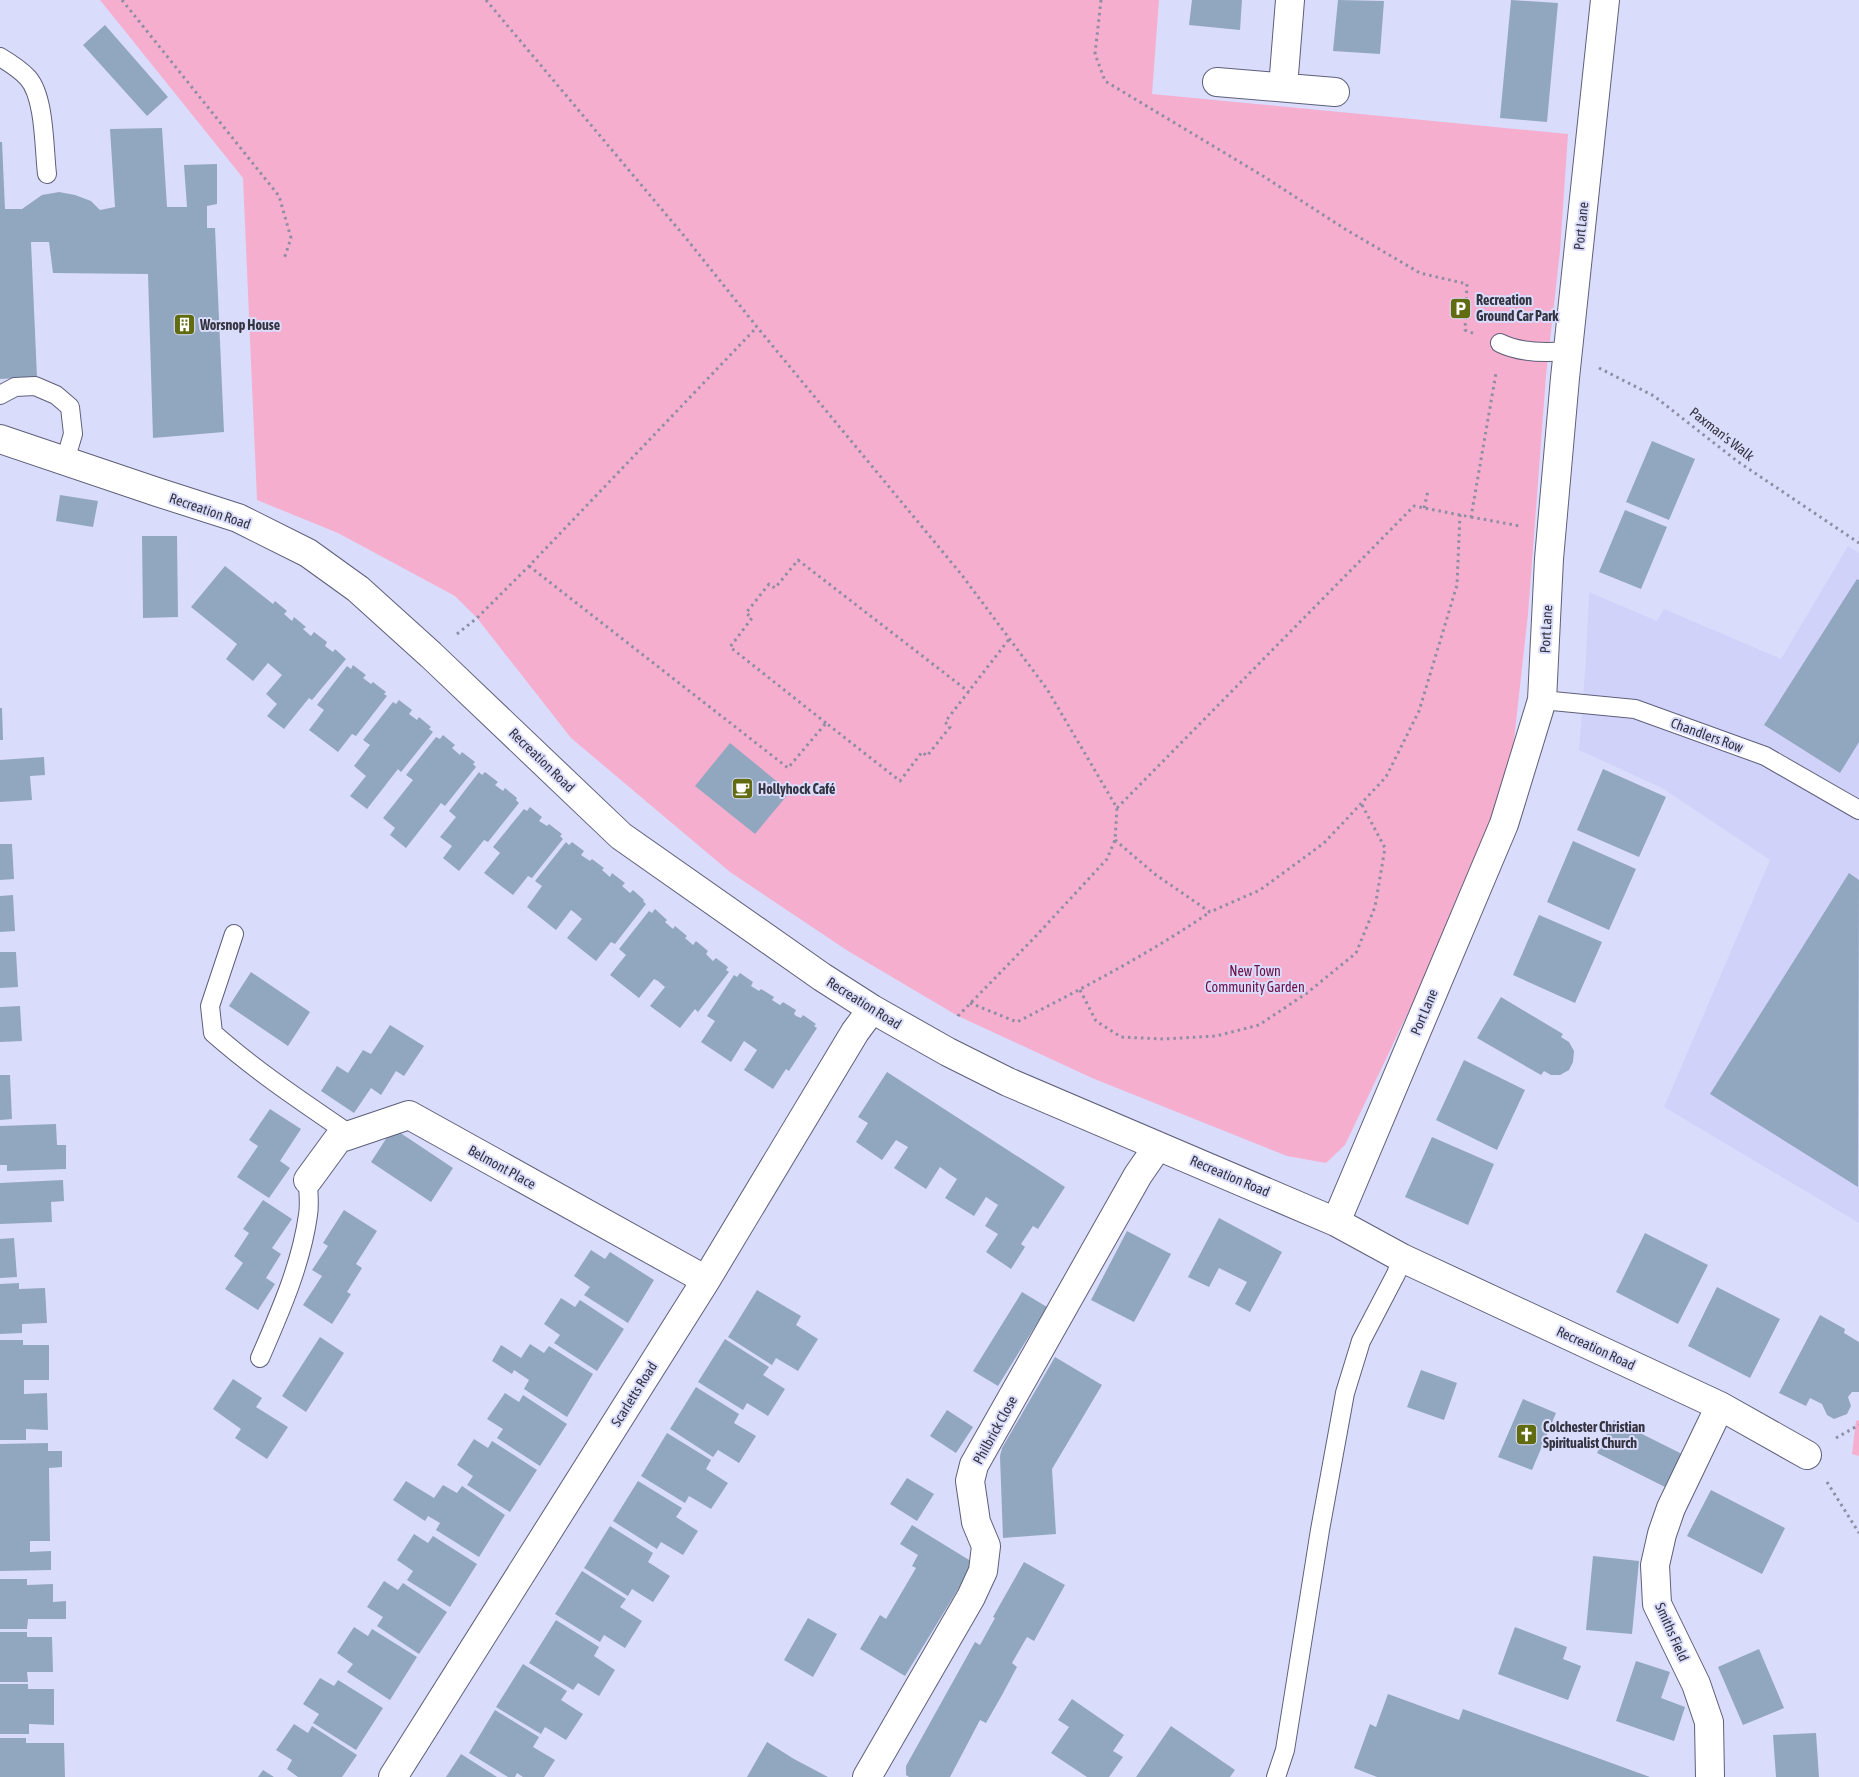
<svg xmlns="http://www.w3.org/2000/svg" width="1859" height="1777" viewBox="0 0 1859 1777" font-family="'Asap Condensed',sans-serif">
<rect width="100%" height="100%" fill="#dadcfb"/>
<path fill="#d1d2f9" d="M1848,546L1859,553V1223L1664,1107L1770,860L1662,788L1579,750L1586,658L1589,592L1657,621L1664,609L1781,659Z"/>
<path fill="#f6aecf" d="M100,0H1159L1152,94L1568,134L1560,251L1546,376L1528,614L1512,758L1469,884L1345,1145L1326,1163L1287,1156L1092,1078L958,1016L848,951L730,872L571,738L477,618L455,596L338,533L257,500L243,178Z
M1859,1420V1456L1852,1454L1856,1421Z"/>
<path fill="#91a7bf" d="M1192,0H1242L1240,30L1189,25Z
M1338,0L1384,1L1380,54L1333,51Z
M1511,0L1558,3L1547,122L1500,118Z
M105,25L168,97L147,116L83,45Z
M162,128L167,207H187L184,165L217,164V204L207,206V228H215L224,432L153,438L148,274L53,273L49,242H31L37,377L0,379V142H2L5,209H22L42,195L59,192L75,195L91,201L100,210L115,207L110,129Z
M1652,441L1695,459L1669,520L1626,502Z
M60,495L98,501L93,527L56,521Z
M1625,510L1667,527L1641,589L1599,572Z
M142,536H177L178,617L143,618Z
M225,566L273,604L275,601L287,611L284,614L292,621L294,617L306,627L303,629L311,636L314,632L327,642L325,646L333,652L335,649L346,659L312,700L309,698L284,729L267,716L277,704L266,694L282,675L268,663L253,681L226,659L237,644L191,607Z
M1857,579L1859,580V742L1840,773L1764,725Z
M353,665L366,675L363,678L371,684L373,682L386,692L384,694L387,696L356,736L352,734L338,752L309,730L324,710L317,705L347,666L351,669Z
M399,700L412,710L409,714L417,720L419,717L431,727L429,729L433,732L401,772L398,769L367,809L350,796L366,776L354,766L370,745L363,740L393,702L396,704Z
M0,708H2L3,740H0Z
M443,735L455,745L452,748L460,755L462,752L475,762L473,764L476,767L445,806L441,803L406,848L390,835L395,828L383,818L413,780L406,775L436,737L440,739Z
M730,743L790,792L755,834L695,786Z
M44,757L45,775L30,776L32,800L0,802V760Z
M1603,769L1666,797L1639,857L1577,830Z
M479,772L482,775L485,772L498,782L495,785L503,791L505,788L517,798L516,800L519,803L488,842L484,840L459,871L443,858L452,846L440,837L456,817L449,811Z
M530,807L542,817L539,821L547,826L549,824L562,834L560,836L563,839L532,878L528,876L513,895L484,873L500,853L493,847L524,809L527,811Z
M1573,841L1636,869L1609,930L1547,902Z
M566,842L569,845L572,842L584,851L581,855L590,861L592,859L604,868L602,870L610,877L612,873L625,883L622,886L630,893L633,890L644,900L643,901L646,904L615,944L611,942L596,961L567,938L582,919L575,913L571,910L556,930L527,907L542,886L535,881Z
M0,844H12L14,879L0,880Z
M1849,873L1859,880L1858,1187L1710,1094Z
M13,895L15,931L0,932V896Z
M655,909L667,920L665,922L673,929L675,926L687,936L685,938L693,945L696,941L708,951L706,954L713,961L716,958L728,967L726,970L729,972L698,1012L695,1009L680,1028L650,1006L665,987L658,981L654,979L639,998L610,975L626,955L619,949L649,911L652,913Z
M1539,915L1602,942L1575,1003L1513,975Z
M0,952H16L18,987L0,988Z
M251,972L310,1012L288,1046L229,1006Z
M740,973L753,982L751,986L759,991L761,989L774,997L772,1000L780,1005L783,1002L796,1010L794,1014L796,1016L801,1018L803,1015L816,1024L814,1026L817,1028L789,1071L786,1069L773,1089L744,1070L757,1050L744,1041L731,1062L701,1042L715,1021L707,1016L734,975L737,977Z
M1501,997L1563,1034L1561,1037L1569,1042L1574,1051L1573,1062L1569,1070L1560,1075H1551L1544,1071L1541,1075L1477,1038Z
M20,1006L22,1041L0,1042V1007Z
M390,1025L424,1046L404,1076L396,1071L381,1095L371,1088L354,1113L321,1091L337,1066L348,1073L363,1050L371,1054Z
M1464,1060L1525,1090L1497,1150L1436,1120Z
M887,1072L1065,1187L1038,1229L1033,1226L1021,1244L1025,1247L1011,1269L986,1252L998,1234L985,1226L998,1205L986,1197L974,1216L945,1198L957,1179L948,1173L940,1167L926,1189L894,1168L908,1147L896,1140L882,1160L856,1142L868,1123L858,1117Z
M0,1075H10L12,1119L0,1120Z
M270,1109L301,1129L280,1161L290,1168L269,1198L237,1177L258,1146L249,1140Z
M56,1124L57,1145H66V1169L7,1171V1165H0V1126Z
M393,1128L453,1168L431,1202L371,1162Z
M1432,1137L1494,1164L1468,1225L1405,1197Z
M63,1180L64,1201L51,1202L52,1222L0,1224V1183Z
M263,1200L292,1219L272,1248L281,1254L266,1278L275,1284L258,1310L225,1289L243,1263L234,1256L249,1233L243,1229Z
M344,1210L377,1231L356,1264L362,1268L347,1292L351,1294L332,1324L303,1305L322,1276L312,1270L328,1246L323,1243Z
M1219,1218L1282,1252L1250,1312L1235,1304L1247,1282L1219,1268L1209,1287L1188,1277Z
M1127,1231L1171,1254L1134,1322L1091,1300Z
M1645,1233L1708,1265L1678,1324L1616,1292Z
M14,1238L17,1277L0,1278V1239Z
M591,1250L605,1259L610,1252L654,1280L628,1323L584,1295L590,1287L574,1276Z
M19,1283V1289L45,1288L47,1323L22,1324V1333L0,1334V1284Z
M1717,1287L1780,1319L1750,1378L1688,1346Z
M757,1290L801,1316L796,1325L818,1339L798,1371L776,1358L772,1365L728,1337Z
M1022,1292L1047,1307L998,1386L973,1371Z
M561,1298L575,1307L580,1300L624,1329L597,1371L554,1343L560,1335L544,1324Z
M1820,1315L1845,1329L1844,1333L1859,1342V1392H1852L1848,1397L1851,1406L1847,1414L1834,1419L1827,1415L1822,1404L1810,1398L1806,1406L1779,1393Z
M320,1337L344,1353L306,1412L282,1396Z
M725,1339L769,1367L763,1375L785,1389L768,1416L747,1403L743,1410L698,1382Z
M0,1340H23V1345H49V1380H24V1394L47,1393L48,1430L26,1429V1440H0Z
M530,1344L544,1353L549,1346L593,1374L567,1417L524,1389L529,1380L514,1370L512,1374L492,1361L501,1345L521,1358Z
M1055,1357L1102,1385L1052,1469L1056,1534L1003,1538L1000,1456L1002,1448Z
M1421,1370L1457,1383L1444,1420L1407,1407Z
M233,1379L262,1398L256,1407L288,1427L267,1459L235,1438L241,1429L213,1409Z
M696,1387L739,1414L734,1423L756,1436L739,1463L718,1450L713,1457L670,1429Z
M505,1393L519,1402L523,1395L567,1424L540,1466L497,1438L503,1429L487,1419Z
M1523,1399L1556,1413L1532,1470L1498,1457Z
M947,1410L973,1427L956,1453L930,1436Z
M1614,1420L1690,1458L1673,1491L1597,1453Z
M667,1433L711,1460L706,1469L728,1483L711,1509L689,1496L685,1503L641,1476Z
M474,1439L488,1448L492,1441L537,1470L510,1512L467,1485L473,1476L457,1465Z
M48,1443V1451H62V1467L49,1468L50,1541H30V1552L51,1551V1570L0,1571V1444Z
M907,1478L934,1494L917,1521L890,1504Z
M406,1481L434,1498L443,1485L457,1493L462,1486L505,1515L479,1557L436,1530L440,1523L428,1516L425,1521L393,1500Z
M638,1481L682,1508L676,1517L698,1531L683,1555L661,1542L657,1549L613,1521Z
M1711,1490L1785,1528L1762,1574L1687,1536Z
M912,1525L974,1563L905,1676L860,1649L880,1615L886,1619L916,1568L912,1566L918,1555L900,1544Z
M610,1526L653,1553L648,1562L670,1576L653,1602L632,1589L628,1596L584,1568Z
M414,1534L428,1543L433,1536L477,1564L450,1607L407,1580L413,1571L397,1560Z
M1593,1556L1639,1561L1632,1634L1586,1630Z
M1024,1562L1065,1585L1034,1641L1027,1637L1012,1663L1017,1667L1002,1695L986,1723L980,1720L950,1777H909L906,1775V1766L975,1642L980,1645L995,1618L993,1617Z
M582,1571L626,1599L620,1607L642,1621L625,1648L604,1635L600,1642L555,1614Z
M0,1579H27V1585L53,1584V1602L66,1601V1619H28L27,1629H0Z
M384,1581L398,1590L403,1583L447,1612L419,1654L377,1626L383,1617L367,1607Z
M808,1618L837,1634L813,1677L784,1660Z
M556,1620L599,1647L594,1656L615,1670L599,1696L578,1683L573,1690L529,1663Z
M354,1627L368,1636L372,1629L417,1657L390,1700L347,1672L353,1664L337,1653Z
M1515,1627L1567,1647L1563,1659L1581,1666L1568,1700L1498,1674Z
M0,1632H27V1637H52L53,1672H27L28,1682H0Z
M1759,1649L1784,1708L1743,1725L1718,1667Z
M1636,1661L1670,1672L1661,1698L1685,1707L1674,1741L1616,1721Z
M523,1664L567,1691L561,1700L583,1714L566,1740L545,1727L541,1734L496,1707Z
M320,1678L334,1686L338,1680L383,1708L356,1750L313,1723L319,1714L303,1704Z
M0,1684H28V1689H54V1725L29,1724V1734H0Z
M1388,1694L1459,1720L1463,1709L1650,1777H1377L1354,1768L1370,1724L1376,1727Z
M1072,1699L1124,1735L1113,1751L1123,1757L1109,1777H1087L1051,1753L1069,1727L1058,1720Z
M495,1710L539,1737L533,1747L555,1760L544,1777H523L517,1773L515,1777H508L469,1753Z
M294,1724L308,1733L312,1726L357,1755L342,1777H298L287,1769L292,1760L276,1750Z
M1171,1726L1235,1770L1230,1777H1136Z
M1816,1733L1819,1777H1776L1773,1735Z
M0,1738H26V1743H64L65,1777H0Z
M767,1742L794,1759L828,1777H747Z
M461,1754L497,1777H446Z
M263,1770L274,1777H258Z"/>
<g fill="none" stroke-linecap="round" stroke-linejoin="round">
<defs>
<path id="service" d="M0,57C10,63 20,69 28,78C45,97 44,149 47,174
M1500,343C1520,353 1546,353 1567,351
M0,395L15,387L35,386L56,395L70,407L73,434L65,461
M1542,700L1635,709L1765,756L1859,810
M234,934L210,1006L213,1033C256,1071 304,1103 351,1135
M260,1358C280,1312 301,1265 308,1215C310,1204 308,1192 308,1180
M1276,1777L1285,1750L1320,1530L1345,1393L1361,1341L1396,1274L1402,1258"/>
<path id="minor" d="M1217,82L1335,92
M1283,87L1290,0
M0,439L157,492L238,518L308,553L358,589L431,655L621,836L822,977L872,1009L948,1052L1008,1082L1336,1222L1402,1258L1720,1406L1807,1455
M308,1180L338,1139L409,1115L706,1280
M1336,1222L1504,824L1542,700L1549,559L1565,378L1605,0
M393,1777L706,1280L855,1032L872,1009
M867,1777L971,1597L983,1571L986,1546L976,1522L970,1481L974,1465L1138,1175L1158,1146
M1710,1777L1709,1722L1696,1684L1657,1604L1655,1565L1662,1534L1671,1508L1720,1406"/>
</defs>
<use href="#service" stroke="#5e5f7a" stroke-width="20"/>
<use href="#minor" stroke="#5e5f7a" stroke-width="30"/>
<path stroke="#8d8ea4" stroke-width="3" stroke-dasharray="2.5 4" stroke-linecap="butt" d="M122,0L279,196L291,238L284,259
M486,0L685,237L757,327L961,574L1047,689L1117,808L1115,840L1107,859L1035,937L958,1016L957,1020
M1101,0L1095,54L1105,81L1263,176L1345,229L1420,273L1467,284L1465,330L1475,334
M1599,368L1654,396L1737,461L1859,543
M1424,508L1428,491
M1471,517L1520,526
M529,566L788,768L826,723L900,781L922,752L927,756L950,727L945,722L1010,638
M457,634L477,618L529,566L757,327
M826,723L730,647L752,618L746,613L769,584L775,588L798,560L969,692
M1117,808L1414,506L1471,517L1496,373
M1115,840L1156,875L1210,912L1260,890L1324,843L1386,777L1419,711L1457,585L1460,514
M1080,990L1096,1021L1121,1037L1163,1039L1216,1036L1259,1025L1307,993L1356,953L1375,907L1385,848L1361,803
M970,1003L1017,1022C1083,988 1149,954 1210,912
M1836,1438L1859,1425
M1827,1482L1859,1533"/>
<use href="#service" stroke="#fff" stroke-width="18"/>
<use href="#minor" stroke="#fff" stroke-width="28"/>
</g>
<defs>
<symbol id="parking-square" viewBox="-11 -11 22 22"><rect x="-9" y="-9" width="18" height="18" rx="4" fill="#616b10" stroke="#dadcfb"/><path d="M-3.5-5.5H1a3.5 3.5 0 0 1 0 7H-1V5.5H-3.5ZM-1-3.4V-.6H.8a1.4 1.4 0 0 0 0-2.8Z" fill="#fff"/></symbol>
<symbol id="building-square" viewBox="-11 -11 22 22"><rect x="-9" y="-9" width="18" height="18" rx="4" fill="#616b10" stroke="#dadcfb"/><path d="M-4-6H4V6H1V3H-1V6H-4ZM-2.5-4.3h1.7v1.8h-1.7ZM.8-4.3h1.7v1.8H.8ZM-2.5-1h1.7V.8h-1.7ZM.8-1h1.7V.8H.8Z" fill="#fff"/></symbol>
<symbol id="cafe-square" viewBox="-11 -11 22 22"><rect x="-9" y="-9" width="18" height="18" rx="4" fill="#616b10" stroke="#dadcfb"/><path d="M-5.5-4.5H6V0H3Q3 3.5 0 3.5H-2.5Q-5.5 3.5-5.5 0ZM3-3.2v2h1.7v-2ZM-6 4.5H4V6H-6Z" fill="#fff"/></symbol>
<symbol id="church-square" viewBox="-11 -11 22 22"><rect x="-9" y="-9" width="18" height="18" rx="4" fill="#616b10" stroke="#dadcfb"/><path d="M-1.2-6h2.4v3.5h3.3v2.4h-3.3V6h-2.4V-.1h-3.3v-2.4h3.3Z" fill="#fff"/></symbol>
</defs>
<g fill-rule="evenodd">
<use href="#parking-square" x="1448" y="296" width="25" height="25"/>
<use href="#building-square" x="172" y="312" width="25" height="25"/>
<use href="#cafe-square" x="730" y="776" width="25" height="25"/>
<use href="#church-square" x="1514" y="1422" width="25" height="25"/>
</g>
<g text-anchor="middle" stroke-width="4" stroke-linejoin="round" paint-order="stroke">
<g font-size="14" fill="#343440" stroke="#dadcfb">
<text transform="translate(1581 226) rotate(-84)" y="5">Port Lane</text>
<text transform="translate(1722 434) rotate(38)" y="5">Paxman's Walk</text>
<text transform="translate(210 511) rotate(19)" y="5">Recreation Road</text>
<text transform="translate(1546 629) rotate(-87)" y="5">Port Lane</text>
<text transform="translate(1707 735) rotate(20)" y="5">Chandlers Row</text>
<text transform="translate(542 760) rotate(44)" y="5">Recreation Road</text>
<text transform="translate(864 1003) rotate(32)" y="5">Recreation Road</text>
<text transform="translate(1424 1012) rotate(-67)" y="5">Port Lane</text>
<text transform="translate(502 1167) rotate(29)" y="5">Belmont Place</text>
<text transform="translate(1230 1176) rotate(23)" y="5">Recreation Road</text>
<text transform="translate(1596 1348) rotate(25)" y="5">Recreation Road</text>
<text transform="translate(634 1394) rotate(-58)" y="5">Scarletts Road</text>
<text transform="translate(995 1430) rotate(-61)" y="5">Philbrick Close</text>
<text transform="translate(1672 1632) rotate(66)" y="5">Smiths Field</text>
</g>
<g font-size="14" font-weight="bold" fill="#343440" stroke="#dadcfb" text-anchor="start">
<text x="1476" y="305">Recreation<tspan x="1476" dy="16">Ground Car Park</tspan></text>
<text x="200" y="330">Worsnop House</text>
<text x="758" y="794">Hollyhock Café</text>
<text x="1543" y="1432">Colchester Christian<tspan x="1543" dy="16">Spiritualist Church</tspan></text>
</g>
<g font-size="14" fill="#6c0f46" stroke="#dadcfb">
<text x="1255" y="976">New Town<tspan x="1255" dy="16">Community Garden</tspan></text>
</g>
</g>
</svg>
